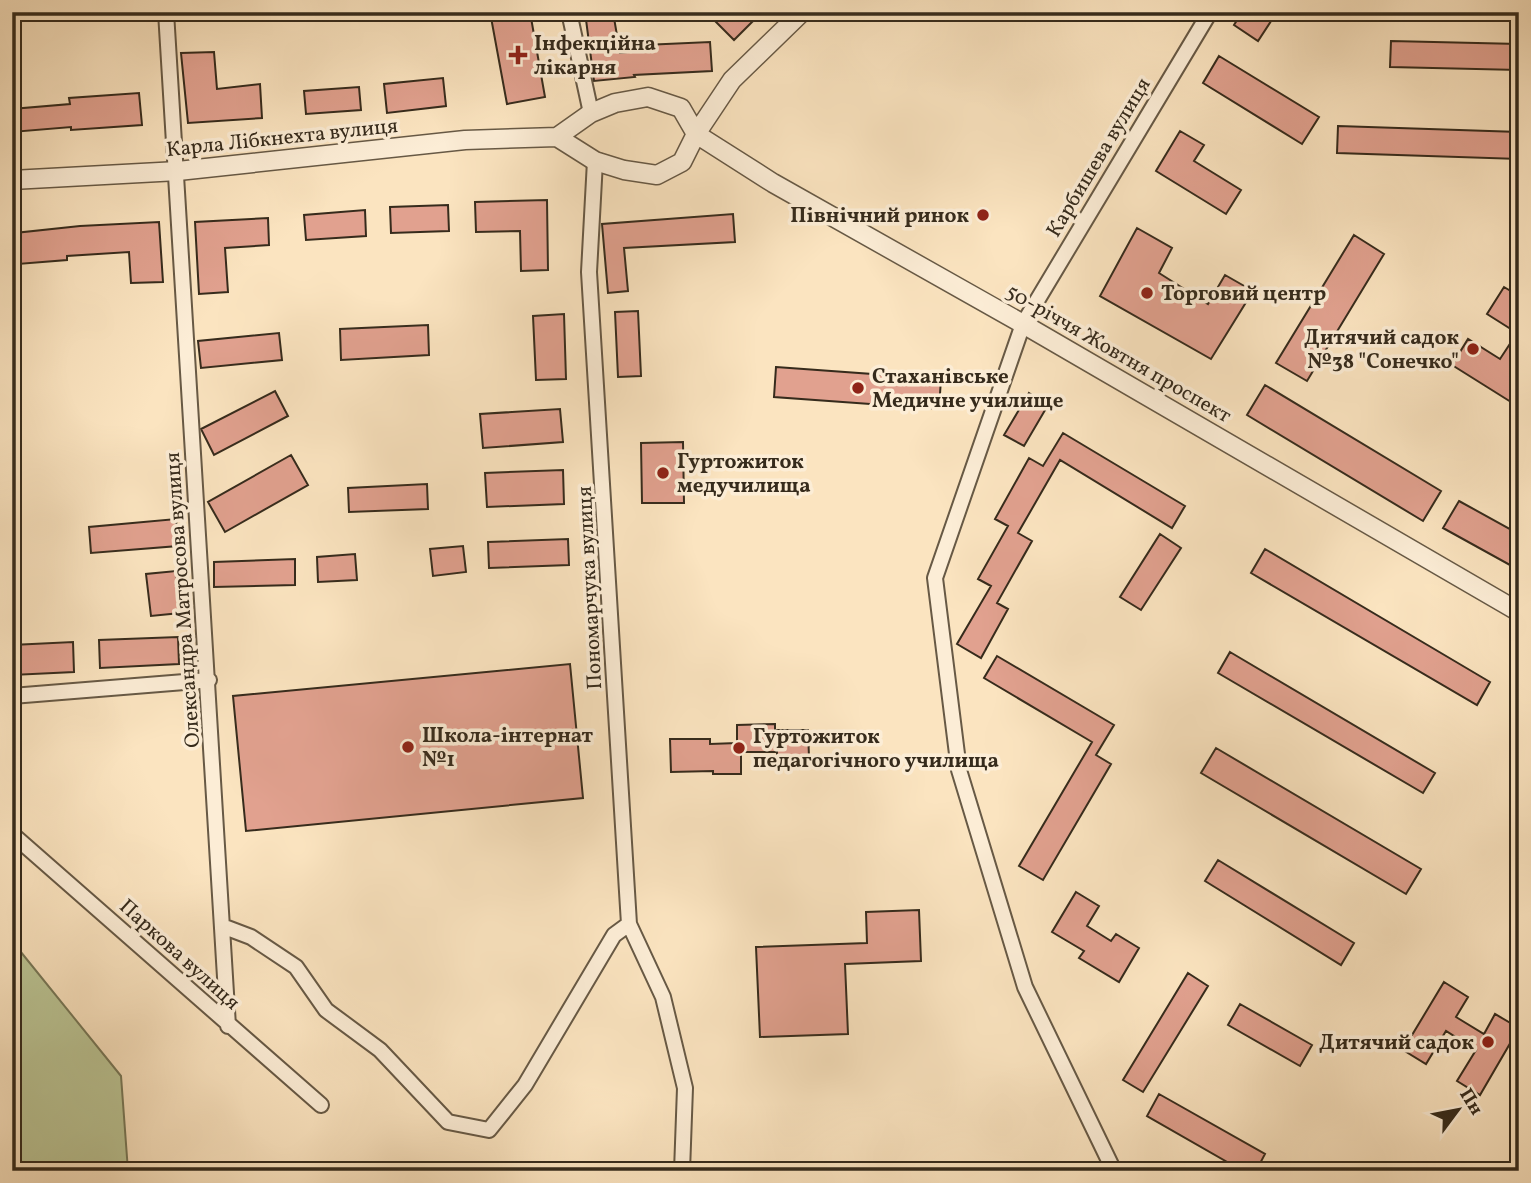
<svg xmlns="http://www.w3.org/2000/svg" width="1531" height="1183" viewBox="0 0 1531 1183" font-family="Vollkorn,serif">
<rect width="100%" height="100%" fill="#fbe4c0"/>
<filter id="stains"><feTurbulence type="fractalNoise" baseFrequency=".00286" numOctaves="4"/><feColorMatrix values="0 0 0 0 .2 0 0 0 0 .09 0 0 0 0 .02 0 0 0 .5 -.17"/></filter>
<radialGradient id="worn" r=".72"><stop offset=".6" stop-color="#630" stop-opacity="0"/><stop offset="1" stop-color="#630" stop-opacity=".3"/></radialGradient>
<path fill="#bbc595" stroke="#787858" stroke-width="2" d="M12,941L121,1076L128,1171H12Z"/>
<path fill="#e1a18f" stroke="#362b1c" stroke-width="2" d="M490,12H530L545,97L507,104Z
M585,12H613L620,53L644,50V45L710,42L712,71L634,75L635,77L594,81Z
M724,12H762L734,40L715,21Z
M1242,12H1277L1258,41L1234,25Z
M1391,41L1519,44V70L1390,67Z
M214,52L217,89L260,84L262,118L188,123L181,53Z
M1219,56L1319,117L1302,144L1203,83Z
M443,78L446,106L387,113L384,84Z
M359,87L361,110L306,114L304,91Z
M139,93L142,125L71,130V127L12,132V109L70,104L69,98Z
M1338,126L1519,132V159L1337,153Z
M1180,131L1204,145L1194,161L1241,190L1226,214L1156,171Z
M547,200L548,270L521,271L520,231L476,232L475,202Z
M448,205L449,231L391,233L390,207Z
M365,210L366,236L306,240L304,215Z
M733,214L735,242L624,248L628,291L608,293L602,224Z
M268,218L269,245L225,248L228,292L199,294L195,222Z
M159,222L163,282L131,283L129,252L67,256V260L18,264L15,233L80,226Z
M1137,228L1172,248L1159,273L1208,304L1225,275L1253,291L1211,359L1100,296Z
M1354,235L1384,254L1307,381L1276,363Z
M1504,287L1519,296V407L1452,365L1468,339L1500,359L1517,333L1487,314Z
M638,311L641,376L618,377L615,312Z
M564,314L566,379L536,380L533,316Z
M428,325L429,355L341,360L340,329Z
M279,333L282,360L201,368L198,341Z
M776,367L941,379L939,409L774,397Z
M1265,385L1441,491L1423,521L1247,415Z
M275,391L288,416L214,455L201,429Z
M1029,393L1048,405L1024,446L1004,435Z
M560,409L563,442L483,448L480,414Z
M1063,433L1185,506L1172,528L1060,460L1018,533L1032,541L997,603L1008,609L981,658L957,644L991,586L978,579L1008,526L995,519L1029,458L1043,466Z
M683,442L684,503H642L641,443Z
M291,455L308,485L225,532L208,502Z
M563,470L564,504L487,507L485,473Z
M427,484L428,509L349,512L348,488Z
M1459,501L1519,534V570L1443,528Z
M176,519L178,546L91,553L89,527Z
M1160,534L1181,548L1141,610L1120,597Z
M568,539L569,565L489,568L488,542Z
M463,546L466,572L433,576L430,549Z
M1265,549L1490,682L1477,705L1251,573Z
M355,554L357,580L318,582L317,557Z
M295,559V585L214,587V562Z
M176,571L180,613L151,616L146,574Z
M178,637L179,664L100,668L99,640Z
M73,642L74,672L12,675V645Z
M1230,652L1435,773L1423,793L1218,673Z
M997,656L1114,725L1096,755L1111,764L1043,880L1019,866L1092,742L984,678Z
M570,664L583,798L246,831L233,696Z
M775,724V730H808L809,757L777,758V752H741V774H713V771L671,772L670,739H710V744L737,743V725Z
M1216,748L1421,869L1406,894L1201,773Z
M1218,860L1354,943L1341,965L1205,881Z
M1076,892L1099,906L1087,926L1111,941L1116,934L1139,948L1119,982L1079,958L1084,951L1052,932Z
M919,910L921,961L845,964L848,1034L760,1037L756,947L867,943L866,912Z
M1188,973L1208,986L1143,1092L1123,1080Z
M1444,982L1468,997L1456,1017L1484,1034L1495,1014L1519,1028L1480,1095L1457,1081L1476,1050L1446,1031L1426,1064L1403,1050Z
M1240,1004L1312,1045L1300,1066L1228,1025Z
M1159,1094L1265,1154L1256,1171H1243L1147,1116Z"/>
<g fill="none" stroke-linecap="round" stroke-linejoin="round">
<defs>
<path id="minor" d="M166,12L228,1026
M569,12L591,113
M595,161L589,272L629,924L663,997L685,1088L682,1171
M12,696L209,680
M12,834L321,1105
M222,926L251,937L296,967L326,1010L380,1050L448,1122L489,1130L525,1085L614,935L629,924
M1114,1171L1025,987L959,770L935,578L1023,324L1210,12"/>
<path id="tertiary" d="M802,12L732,80L696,134L682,162L657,175L624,170L595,161L557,137L591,113L615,103L648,97L681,108L696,134L773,183L1023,324L1519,612
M12,180L178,171L465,140L557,137"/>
</defs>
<use href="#minor" stroke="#675945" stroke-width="18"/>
<use href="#tertiary" stroke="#675945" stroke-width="21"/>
<use href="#minor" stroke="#fcedd6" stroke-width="14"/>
<use href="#tertiary" stroke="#fcedd6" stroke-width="18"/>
</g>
<g fill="#8f2418" stroke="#fcedd6" stroke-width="2.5">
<path d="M514.5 44.5h7v7h7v7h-7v7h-7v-7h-7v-7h7z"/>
<circle cx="983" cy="215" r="7"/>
<circle cx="1147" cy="293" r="7"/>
<circle cx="1473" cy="349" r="7"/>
<circle cx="858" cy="388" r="7"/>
<circle cx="663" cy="473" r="7"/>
<circle cx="408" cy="747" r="7"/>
<circle cx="739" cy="748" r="7"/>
<circle cx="1488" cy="1042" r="7"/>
</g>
<g text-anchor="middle" stroke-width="7" stroke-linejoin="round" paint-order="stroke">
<g font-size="21" font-weight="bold" fill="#362b1c" stroke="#fcedd6" text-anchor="start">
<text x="534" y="50">Інфекційна<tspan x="534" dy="24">лікарня</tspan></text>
<text x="969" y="222" text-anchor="end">Північний ринок</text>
<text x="1161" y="300">Торговий центр</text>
<text x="1459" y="344" text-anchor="end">Дитячий садок<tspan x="1459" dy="24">№38 "Сонечко"</tspan></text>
<text x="872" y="383">Стаханівське<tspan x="872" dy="24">Медичне училище</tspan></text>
<text x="677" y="468">Гуртожиток<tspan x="677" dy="24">медучилища</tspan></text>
<text x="422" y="742">Школа-інтернат<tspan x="422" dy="24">№1</tspan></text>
<text x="753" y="743">Гуртожиток<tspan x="753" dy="24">педагогічного училища</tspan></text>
<text x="1474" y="1049" text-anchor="end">Дитячий садок</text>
</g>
<g font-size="21" fill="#362b1c" stroke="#fcedd6">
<text transform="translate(282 137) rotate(-6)" y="7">Карла Лібкнехта вулиця</text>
<text transform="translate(1098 157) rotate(-59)" y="7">Карбишева вулиця</text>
<text transform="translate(1119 353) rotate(30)" y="7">50-річчя Жовтня проспект</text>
<text transform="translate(589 588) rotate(-93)" y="7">Пономарчука вулиця</text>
<text transform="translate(182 600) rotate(-94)" y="7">Олександра Матросова вулиця</text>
<text transform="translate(180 954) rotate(42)" y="7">Паркова вулиця</text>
</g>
</g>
<rect width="1531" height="1183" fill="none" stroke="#fbe4c0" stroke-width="42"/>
<rect x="14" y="14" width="1503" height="1155" fill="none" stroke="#362b1c" stroke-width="3.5"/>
<rect x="21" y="21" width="1489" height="1141" fill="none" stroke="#362b1c" stroke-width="2"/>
<g transform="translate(1458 1110) rotate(58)" stroke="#fcedd6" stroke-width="5" paint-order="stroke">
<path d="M0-5L12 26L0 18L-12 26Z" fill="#362b1c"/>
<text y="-10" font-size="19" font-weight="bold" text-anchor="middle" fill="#362b1c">Пн</text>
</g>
<rect width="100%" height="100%" filter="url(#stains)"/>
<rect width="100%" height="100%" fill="url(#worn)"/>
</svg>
